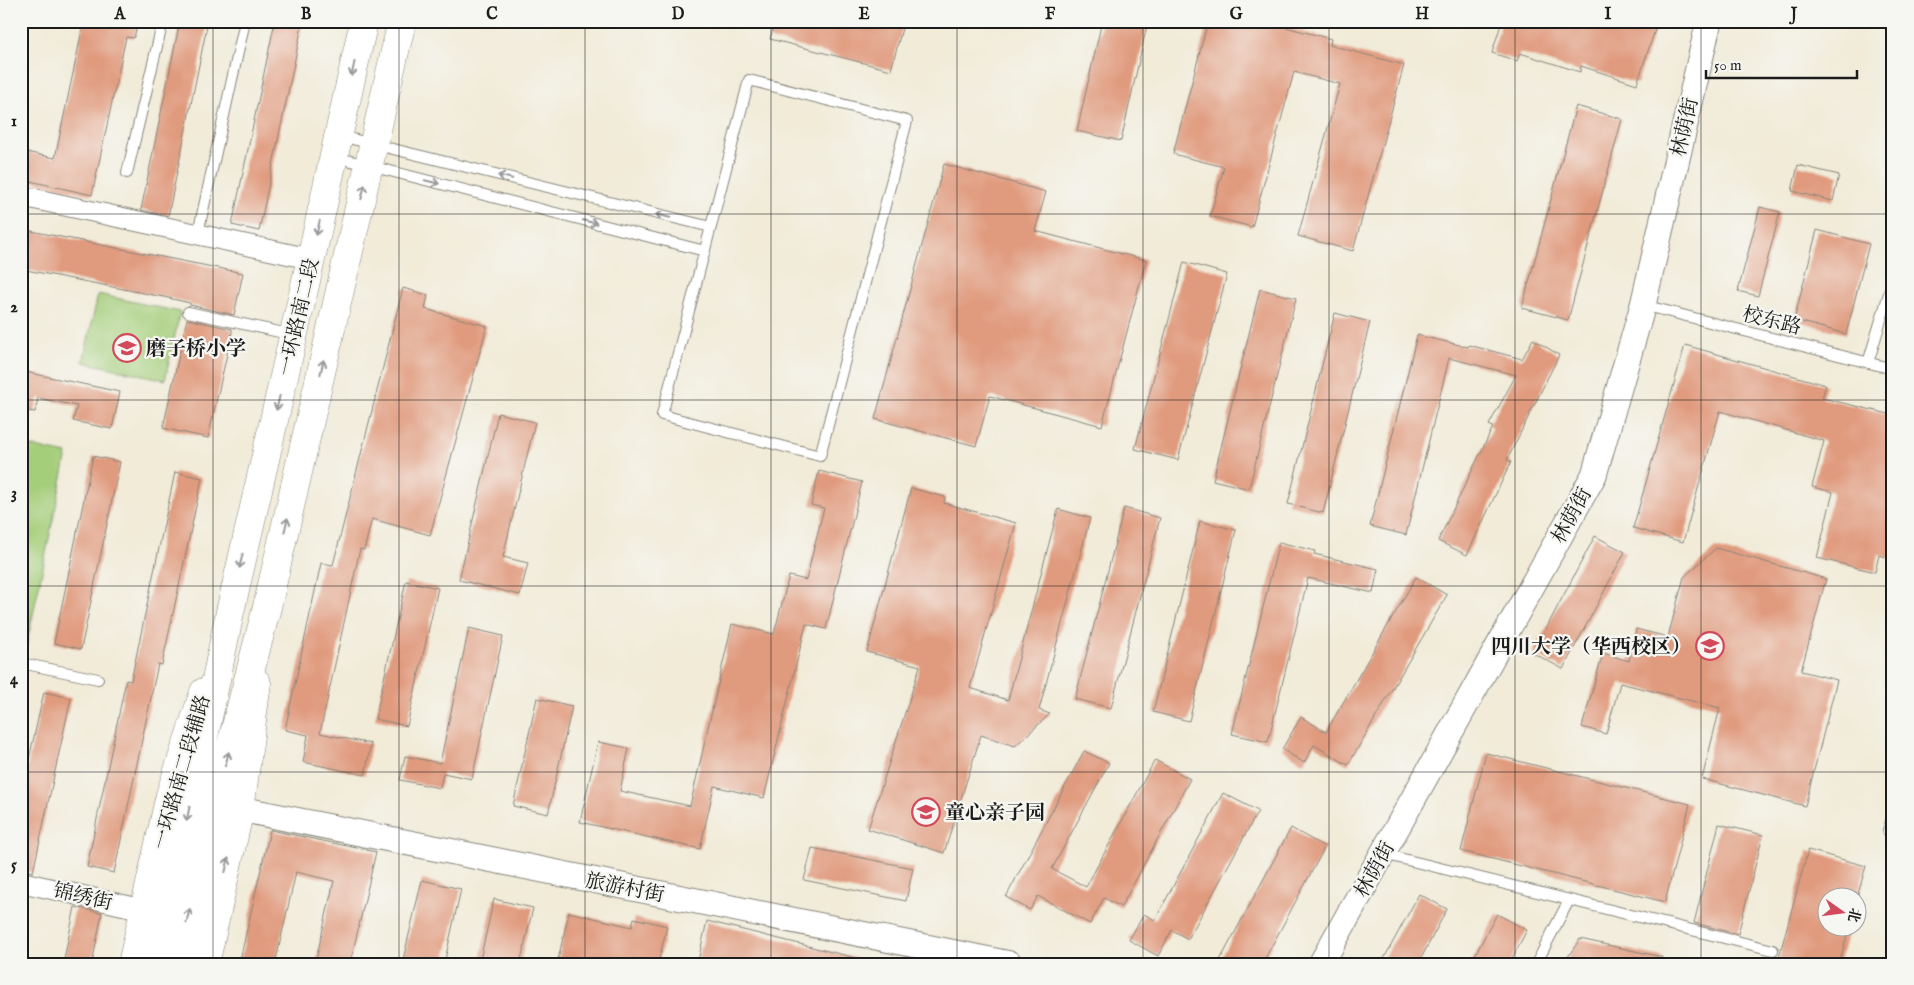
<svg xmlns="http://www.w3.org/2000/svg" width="1914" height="985" viewBox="0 0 1914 985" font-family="'IM FELL English','Noto Serif SC',serif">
<rect width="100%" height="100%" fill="#f6f6f2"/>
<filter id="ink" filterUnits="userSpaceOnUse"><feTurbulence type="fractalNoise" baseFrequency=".02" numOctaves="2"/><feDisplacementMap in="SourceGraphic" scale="10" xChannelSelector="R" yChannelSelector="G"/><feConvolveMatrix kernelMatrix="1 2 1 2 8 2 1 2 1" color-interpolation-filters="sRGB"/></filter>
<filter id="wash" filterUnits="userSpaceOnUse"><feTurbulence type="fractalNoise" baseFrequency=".0096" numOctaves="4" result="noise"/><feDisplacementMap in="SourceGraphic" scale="20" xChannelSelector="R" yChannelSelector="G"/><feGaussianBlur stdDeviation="1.12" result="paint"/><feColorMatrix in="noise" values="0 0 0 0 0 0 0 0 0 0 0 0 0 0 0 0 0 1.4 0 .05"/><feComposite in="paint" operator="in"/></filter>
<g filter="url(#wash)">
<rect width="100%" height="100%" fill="#f1ebd8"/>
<path fill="#a5ce7a" stroke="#60754b" d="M98,294L180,312L165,380L83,362Z
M21,444L67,454L25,652L21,651Z"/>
<g id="blocks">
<path fill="#e09a7d" d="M84,21H138L134,38L126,37L92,195L21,179V151L55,158Z
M180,21H208L168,216L141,210Z
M275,21H303L259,231L232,225Z
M775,21H904L891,70L770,39Z
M1102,21H1148L1121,141L1077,131Z
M1208,21H1238L1261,27L1263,21L1331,39L1330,45L1404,65L1353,251L1298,236L1340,84L1294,72L1252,227L1210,216L1224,167L1173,154Z
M1502,21H1658L1637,84L1581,66L1580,72L1520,53L1517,61L1492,53Z
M1576,106L1622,119L1568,320L1522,308Z
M944,164L1046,192L1035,231L1146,260L1102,426L990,396L976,446L875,419Z
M1798,165L1839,175L1833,201L1792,191Z
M1760,207L1780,212L1758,296L1738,291Z
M21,229L243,273L234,315L190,305V303L164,297L21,269Z
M1817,230L1869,244L1846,334L1794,320Z
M1184,262L1227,274L1178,460L1135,449Z
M403,288L428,295L425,309L487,326L430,535L372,519L364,550L360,549L320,733L371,744L365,775L303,762L308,735L285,730L321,563L333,565Z
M1260,289L1296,298L1249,489L1213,480Z
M1335,313L1370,322L1323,513L1288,504Z
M187,319L232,329V332L208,438L163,428Z
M1417,335L1468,347L1469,345L1522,359L1533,339L1559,355L1507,460L1511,462L1467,555L1438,541L1493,427L1489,425L1516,375L1449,358L1406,535L1370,526Z
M1685,345L1826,385L1822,398L1893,415V559L1879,555L1875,572L1817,558L1833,492L1812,487L1824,441L1720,411L1683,542L1633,528Z
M21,371L120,392L112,429L73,421L77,406L38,398L35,412L21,410Z
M498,413L535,422L503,557L528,563L520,595L459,580Z
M93,456L120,462L81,649L54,643Z
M819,471L862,482L826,629L806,624L764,798L714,786L700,849L580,822L598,742L629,748L620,791L690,806L732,624L774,634L789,576L806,580L824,508L811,505Z
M175,472L202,478L162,665L158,664L114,873L87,867L126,680L131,681Z
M911,488L945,497L944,503L1016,523L970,688L1008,700L1058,509L1090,518L1039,710L1050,714L1015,746L981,735L944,853L868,829L920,666L867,652Z
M1124,508L1160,518L1111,708L1075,699Z
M1200,521L1236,530L1189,721L1153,712Z
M1595,536L1625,552L1563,669L1533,653Z
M1279,542L1315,551L1314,554L1378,569L1373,593L1308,578L1268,742L1232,734Z
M1716,548L1826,579L1801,671L1837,680L1805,806L1702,779L1720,708L1620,683L1606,734L1582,727L1603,653L1629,661L1636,629L1668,637L1684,577Z
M1416,577L1447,595L1348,765L1314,745L1304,763L1282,749L1301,717L1326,732Z
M406,581L438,588L407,726L375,719Z
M469,628L503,636L472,779L443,773L440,788L400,780L405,756L440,763Z
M44,692L71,698L33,872L21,870V795Z
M537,698L572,706L548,814L513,806Z
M1084,751L1109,763L1052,869L1086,887L1155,760L1190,779L1121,907L1104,898L1090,924L1038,896L1030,910L1006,897Z
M1486,753L1690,804L1665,902L1461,851Z
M1223,793L1258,811L1188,939L1172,930L1158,956L1129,940L1144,914L1155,920Z
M1719,824L1763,835L1738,934L1694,923Z
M1291,828L1325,847L1262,964H1218Z
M270,830L376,852L350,964H315L334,881L296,872L275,964H239Z
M812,848L913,868L906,901L804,880Z
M1808,850L1866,866L1856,901V898H1826V928H1849L1839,964H1777Z
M422,880L461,889L444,964H402Z
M1419,894L1447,909L1418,964H1381Z
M494,899L533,908L520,964H479Z
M75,907L102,913L92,964H63Z
M569,912L632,927L634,918L667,926L658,964H557Z
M1497,914L1527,930L1509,964H1470Z
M707,921L856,958L855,964H708L698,961Z
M1580,939L1662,957L1661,964H1563Z"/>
</g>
</g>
<g filter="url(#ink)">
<use href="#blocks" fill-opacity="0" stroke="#86847a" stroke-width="1"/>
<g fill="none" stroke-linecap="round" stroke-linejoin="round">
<defs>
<path id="service" d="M749,80L907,121L820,456L662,415Z
M340,136L711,227
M335,157L705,251
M127,173L163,21
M198,233L245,21
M1643,305L1893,369
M188,312L293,335
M1868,363L1893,280
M21,663L98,679
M1893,815L1888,831L1893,832
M1383,854L1773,950
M1536,964L1569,900"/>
<path id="minor" d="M21,196L311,259
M21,882L145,910"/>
<path id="tertiary" d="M240,809L1010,964
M1321,964L1594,475L1643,305L1709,21"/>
<path id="secondary" d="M132,964L170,795L204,692
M205,964L240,809L257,683"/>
<path id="primary" d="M157,964L230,612L311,259L364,21
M177,964L213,814L267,607L402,21"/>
</defs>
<use href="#service" stroke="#86847a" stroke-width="12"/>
<use href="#minor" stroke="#86847a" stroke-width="22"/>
<use href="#tertiary" stroke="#86847a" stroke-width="27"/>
<use href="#secondary" stroke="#86847a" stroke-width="29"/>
<use href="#primary" stroke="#86847a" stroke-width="29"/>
<use href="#service" stroke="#fff" stroke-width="10"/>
<use href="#minor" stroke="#fff" stroke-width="20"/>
<use href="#tertiary" stroke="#fff" stroke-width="25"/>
<use href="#secondary" stroke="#fff" stroke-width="28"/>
<use href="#primary" stroke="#fff" stroke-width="28"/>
</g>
<defs><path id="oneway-shaft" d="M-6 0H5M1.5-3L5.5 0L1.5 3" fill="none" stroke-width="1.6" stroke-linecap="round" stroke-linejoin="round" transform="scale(1.25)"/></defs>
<g stroke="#999">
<use href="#oneway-shaft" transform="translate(353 69) rotate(102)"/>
<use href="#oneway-shaft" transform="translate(505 177) rotate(-166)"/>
<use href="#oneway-shaft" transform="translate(432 182) rotate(14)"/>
<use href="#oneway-shaft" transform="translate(363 192) rotate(-77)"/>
<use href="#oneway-shaft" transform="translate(663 216) rotate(-166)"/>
<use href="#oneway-shaft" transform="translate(590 222) rotate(14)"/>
<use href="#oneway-shaft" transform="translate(318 228) rotate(103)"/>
<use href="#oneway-shaft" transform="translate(322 367) rotate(-77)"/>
<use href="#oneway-shaft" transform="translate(278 403) rotate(103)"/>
<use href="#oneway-shaft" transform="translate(286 525) rotate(-77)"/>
<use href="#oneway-shaft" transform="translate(241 561) rotate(103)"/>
<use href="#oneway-shaft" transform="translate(227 759) rotate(-75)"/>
<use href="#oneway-shaft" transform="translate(188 814) rotate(102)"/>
<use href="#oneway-shaft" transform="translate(227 865) rotate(-77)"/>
<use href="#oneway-shaft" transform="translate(188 916) rotate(-77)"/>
</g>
</g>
<path fill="none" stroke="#1c1c1c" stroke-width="1" stroke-opacity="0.55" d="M213,21V964M399,21V964M585,21V964M771,21V964M957,21V964M1143,21V964M1329,21V964M1515,21V964M1701,21V964M21,214H1893M21,400H1893M21,586H1893M21,772H1893"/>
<defs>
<symbol id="school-ring" viewBox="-11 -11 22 22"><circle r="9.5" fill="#f6f6f2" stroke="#d1495b" stroke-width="1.5"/><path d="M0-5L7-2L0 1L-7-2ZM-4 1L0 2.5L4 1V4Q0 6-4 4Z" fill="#d1495b"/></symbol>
<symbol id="university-ring" viewBox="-11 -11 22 22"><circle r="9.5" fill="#f6f6f2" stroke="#d1495b" stroke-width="1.5"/><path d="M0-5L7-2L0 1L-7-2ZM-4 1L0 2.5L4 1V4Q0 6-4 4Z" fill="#d1495b"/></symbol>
</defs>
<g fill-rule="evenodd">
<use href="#school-ring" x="111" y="332" width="32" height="32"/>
<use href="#university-ring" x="1694" y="630" width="32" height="32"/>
<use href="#school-ring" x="910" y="796" width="32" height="32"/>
</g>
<g text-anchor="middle" stroke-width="4.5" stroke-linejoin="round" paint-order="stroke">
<g font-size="20" fill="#1c1c1c" stroke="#f6f6f2">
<text transform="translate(1684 127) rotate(-77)" y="7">林荫街</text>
<text transform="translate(298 317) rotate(-77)" y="7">一环路南二段</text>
<text transform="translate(1772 320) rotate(14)" y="7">校东路</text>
<text transform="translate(1571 515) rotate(-61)" y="7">林荫街</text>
<text transform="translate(181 772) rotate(-74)" y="7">一环路南二段辅路</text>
<text transform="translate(1374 869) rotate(-61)" y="7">林荫街</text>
<text transform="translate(625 887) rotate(11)" y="7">旅游村街</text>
<text transform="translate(83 896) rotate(13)" y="7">锦绣街</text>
</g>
<g font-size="20" font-weight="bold" fill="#1c1c1c" stroke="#f6f6f2" text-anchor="start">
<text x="146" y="355">磨子桥小学</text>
<text x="1691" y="653" text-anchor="end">四川大学（华西校区）</text>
<text x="945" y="819">童心亲子园</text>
</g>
</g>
<rect width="1914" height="985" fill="none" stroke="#f6f6f2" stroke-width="55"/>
<g transform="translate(1842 912) rotate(104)"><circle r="24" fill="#f6f6f2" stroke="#9f9f9c"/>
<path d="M0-4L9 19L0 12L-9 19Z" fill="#d1495b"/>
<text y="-8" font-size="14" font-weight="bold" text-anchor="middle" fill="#1c1c1c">北</text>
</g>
<path d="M1706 70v8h151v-8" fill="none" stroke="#1c1c1c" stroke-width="2.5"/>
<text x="1714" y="70" font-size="15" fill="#1c1c1c" stroke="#f6f6f2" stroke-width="4" paint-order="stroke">50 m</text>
<rect x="28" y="28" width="1858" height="930" fill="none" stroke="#1c1c1c" stroke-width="2"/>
<g font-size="16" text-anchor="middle" font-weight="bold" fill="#1c1c1c">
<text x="120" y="19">A</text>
<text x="306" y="19">B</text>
<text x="492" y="19">C</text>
<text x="678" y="19">D</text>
<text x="864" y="19">E</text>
<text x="1050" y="19">F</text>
<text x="1236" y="19">G</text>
<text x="1422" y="19">H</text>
<text x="1608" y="19">I</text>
<text x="1794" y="19">J</text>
<text x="14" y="126">1</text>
<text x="14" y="312">2</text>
<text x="14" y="498">3</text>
<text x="14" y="684">4</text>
<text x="14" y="870">5</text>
</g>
</svg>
